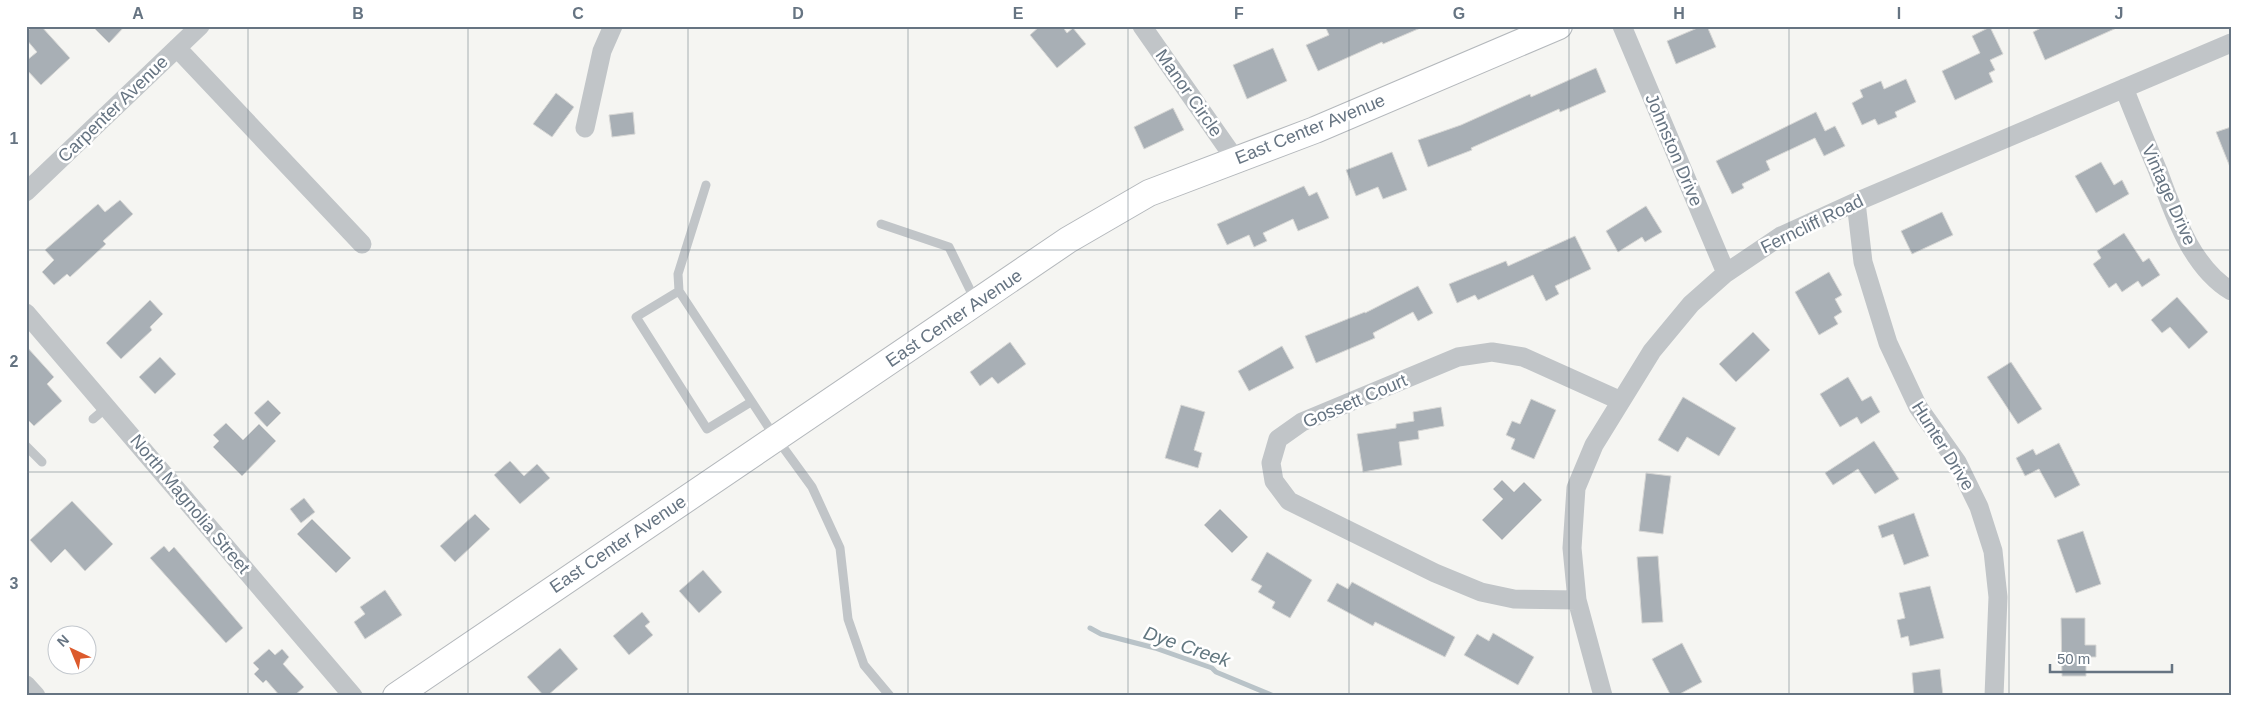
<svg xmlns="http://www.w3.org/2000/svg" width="2257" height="722" viewBox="0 0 2257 722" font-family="Helvetica,sans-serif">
<rect width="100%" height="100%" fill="#f5f5f2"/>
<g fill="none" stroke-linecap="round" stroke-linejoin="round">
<path stroke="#b9c3c8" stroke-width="5" d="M1090,628L1101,634L1155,648L1212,668L1216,672L1274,696"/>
</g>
<path fill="#a8afb5" stroke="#d7d7d5" d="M33,26H41L70,58L41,85L26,69V61L37,52L26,39V32Z
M92,26H125L109,43Z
M1040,26H1062L1067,33L1073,28L1086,44L1057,68L1030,35Z
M1325,26H1425L1383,44L1382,42L1318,71L1306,45L1329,35Z
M1702,26H1707L1716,47L1676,64L1667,41Z
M2045,26H2121L2045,60L2033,32Z
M1990,27L2003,54L1990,60L1995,70L1989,73L1993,82L1955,100L1942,71L1980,53L1972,36Z
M1273,48L1287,81L1247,99L1233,65Z
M1596,68L1606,92L1560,112L1559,109L1471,148L1472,150L1428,167L1418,140L1461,125L1530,94L1531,97Z
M1906,79L1916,102L1895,112L1897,117L1878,125L1875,119L1862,125L1852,103L1863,97L1860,90L1881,81L1884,89Z
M556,93L574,107L552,137L533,124Z
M1173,108L1184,130L1144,149L1134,127Z
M633,112L635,134L612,137L609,115Z
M1816,112L1825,131L1835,126L1845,146L1824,156L1815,138L1766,161L1770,170L1742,184L1744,188L1732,194L1716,161Z
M2231,127V167H2230L2216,132Z
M1392,152L1407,190L1383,199L1378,187L1356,196L1346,170Z
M2101,162L2114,185L2122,180L2129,194L2096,213L2075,176Z
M1304,186L1309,196L1317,192L1329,218L1298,231L1293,219L1263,233L1267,241L1254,247L1249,235L1227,245L1217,224Z
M120,200L133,214L103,241L106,244L70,277L67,274L54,285L42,272L54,260L45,250L98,204L105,212Z
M1646,206L1662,232L1645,242L1642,237L1618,252L1606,231Z
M1942,212L1953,235L1912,254L1901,231Z
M2124,233L2143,262L2149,258L2160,275L2142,287L2138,281L2122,292L2116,283L2109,288L2093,264L2101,258L2097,251Z
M1575,236L1591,269L1555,286L1559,294L1546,301L1533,275L1478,300L1475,295L1457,303L1449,284L1506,261L1508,266Z
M1829,272L1842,295L1835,299L1842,312L1834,317L1838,324L1819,335L1795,292Z
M1418,286L1433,313L1418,321L1413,312L1373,333L1375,338L1316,363L1305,336L1365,312V313Z
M2177,297L2208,332L2189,349L2170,327L2162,333L2151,320Z
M150,300L163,314L150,327L152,330L121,359L106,343Z
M1753,332L1770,350L1736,382L1719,364Z
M1010,342L1026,364L998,384L992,377L980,386L970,372Z
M26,346L54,377L47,384L62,401L34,426L26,418Z
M1282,346L1294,368L1249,391L1238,371Z
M160,357L176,374L155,394L139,377Z
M2011,362L2042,409L2018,424L1987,377Z
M1848,377L1862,401L1871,396L1880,412L1861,424L1857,417L1840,427L1820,394Z
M1683,397L1736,428L1719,456L1687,437L1678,452L1658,440Z
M1531,399L1556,410L1534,459L1511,449L1515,439L1506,435L1512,421L1520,424Z
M268,400L281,413L267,427L254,413Z
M1181,405L1205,412L1194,450L1202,453L1198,468L1165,458Z
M1441,407L1444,426L1418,431L1419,439L1399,442L1402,465L1363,472L1357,434L1396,428V424L1414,421L1413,412Z
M226,423L243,440L259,424L276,441L242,476L213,447L219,441L213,435Z
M1874,441L1899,479L1875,494L1858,469L1833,485L1825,473Z
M2059,443L2080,485L2055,498L2039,469L2025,476L2016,458L2033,449L2036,455Z
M510,461L524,476L537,464L550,478L520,504L494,475Z
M1646,473L1671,476L1663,534L1639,531Z
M1502,480L1514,492L1524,482L1542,500L1502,540L1482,520L1503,499L1493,489Z
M304,498L315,512L301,523L290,509Z
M72,501L113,544L85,571L65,549L51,563L30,540Z
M1220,509L1248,537L1232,553L1204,525Z
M1914,513L1929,556L1904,565L1893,534L1882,538L1878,526Z
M475,514L490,529L455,562L440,546Z
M312,519L351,558L336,573L297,534Z
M2083,531L2101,584L2076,593L2057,540Z
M164,546L169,552L174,547L243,628L226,643L150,558Z
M1267,552L1312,580L1290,618L1272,608L1275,602L1258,592L1262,586L1251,580Z
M1658,556L1663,622L1642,623L1637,557Z
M703,570L722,592L699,613L679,591Z
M1352,582L1455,637L1445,657L1375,622L1373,626L1327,601L1337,583L1348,589Z
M1930,586L1944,638L1910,646L1908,636L1901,638L1897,620L1905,618L1899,593Z
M385,590L402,615L365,639L354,622L365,614L360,607Z
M642,612L650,622L645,626L653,635L629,655L613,636Z
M2061,618H2085V645H2096V657H2086V676H2062Z
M1493,633L1534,657L1518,685L1464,655L1477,634L1489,641Z
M1682,643L1702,682L1676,696H1671L1652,659Z
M560,648L578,669L547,696H544L527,677Z
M269,649L275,655L282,649L289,657L283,664L304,687L294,696H280L266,680L263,683L254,674L259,669L253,663Z
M1940,669L1943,696H1914L1912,673Z"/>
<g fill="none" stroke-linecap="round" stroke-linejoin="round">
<defs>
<path id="secondary" d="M396,696L1068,240L1149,193L1315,130L1559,26"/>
</defs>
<use href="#secondary" stroke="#b4b8bc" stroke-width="28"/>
<path stroke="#c1c5c8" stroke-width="9" d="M706,185L678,274L679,291L769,428L812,487L840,548L848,619L864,665L890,696
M881,224L949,247L975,300
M679,291L636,317L707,429L751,402
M93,419L107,407
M26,446L42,462"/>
<path stroke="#c1c5c8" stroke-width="19" d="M1142,26L1235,159
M1622,26L1726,273
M177,48L362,244
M2124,88C2135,116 2146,143 2158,171C2174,213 2190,266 2231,291
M585,128L602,51L613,26
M26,192L200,26
M1856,202L1863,262L1888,343L1918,407L1957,462L1979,507L1993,551L1998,597L1994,696
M26,313L353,696
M1577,600L1514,599L1481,592L1435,573L1289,501L1274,481L1271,463L1278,439L1302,422L1458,357L1492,352L1523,357L1621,401
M26,685L36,696
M1603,696L1577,600L1572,548L1576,488L1594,445L1652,351L1691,304L1726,273L1781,236L1856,202L2231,43"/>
<use href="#secondary" stroke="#fff" stroke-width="26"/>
</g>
<path fill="none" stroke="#667482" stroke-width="1" stroke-opacity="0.55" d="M248,26V696M468,26V696M688,26V696M908,26V696M1128,26V696M1349,26V696M1569,26V696M1789,26V696M2009,26V696M26,250H2231M26,472H2231"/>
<g text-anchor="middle" stroke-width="5" stroke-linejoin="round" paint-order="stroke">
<g font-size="18" fill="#667482" stroke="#fff">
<text transform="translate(1189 93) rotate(55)" y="6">Manor Circle</text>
<text transform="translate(113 109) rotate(-44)" y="6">Carpenter Avenue</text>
<text transform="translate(1310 129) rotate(-22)" y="6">East Center Avenue</text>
<text transform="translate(1674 150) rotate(67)" y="6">Johnston Drive</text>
<text transform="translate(2169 195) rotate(66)" y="6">Vintage Drive</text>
<text transform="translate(1812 224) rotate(-26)" y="6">Ferncliff Road</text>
<text transform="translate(954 318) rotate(-34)" y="6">East Center Avenue</text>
<text transform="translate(1355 401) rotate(-23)" y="6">Gossett Court</text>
<text transform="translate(1943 446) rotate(58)" y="6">Hunter Drive</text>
<text transform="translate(190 504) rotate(50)" y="6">North Magnolia Street</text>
<text transform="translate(618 544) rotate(-34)" y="6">East Center Avenue</text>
</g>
<g font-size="19" font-style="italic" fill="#61767f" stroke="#fff">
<text transform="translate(1187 646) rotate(19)" y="7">Dye Creek</text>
</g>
</g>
<rect width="2257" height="722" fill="none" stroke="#ffffff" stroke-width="55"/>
<g transform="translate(72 650) rotate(316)"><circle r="24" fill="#ffffff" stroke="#c2c7cd"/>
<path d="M0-4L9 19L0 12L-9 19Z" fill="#dc5a2c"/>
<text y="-8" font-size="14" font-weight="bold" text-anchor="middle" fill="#667482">N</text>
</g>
<path d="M2050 664v8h122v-8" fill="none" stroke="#667482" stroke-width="2.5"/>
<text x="2057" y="664" font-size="15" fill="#667482" stroke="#ffffff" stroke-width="4" paint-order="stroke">50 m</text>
<rect x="28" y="28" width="2202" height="666" fill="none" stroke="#667482" stroke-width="2"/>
<g font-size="16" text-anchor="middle" font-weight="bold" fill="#667482">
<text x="138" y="19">A</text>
<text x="358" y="19">B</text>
<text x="578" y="19">C</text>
<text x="798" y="19">D</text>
<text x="1018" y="19">E</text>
<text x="1239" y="19">F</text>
<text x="1459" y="19">G</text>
<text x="1679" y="19">H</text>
<text x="1899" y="19">I</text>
<text x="2119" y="19">J</text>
<text x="14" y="144">1</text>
<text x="14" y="367">2</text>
<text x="14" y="589">3</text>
</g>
</svg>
